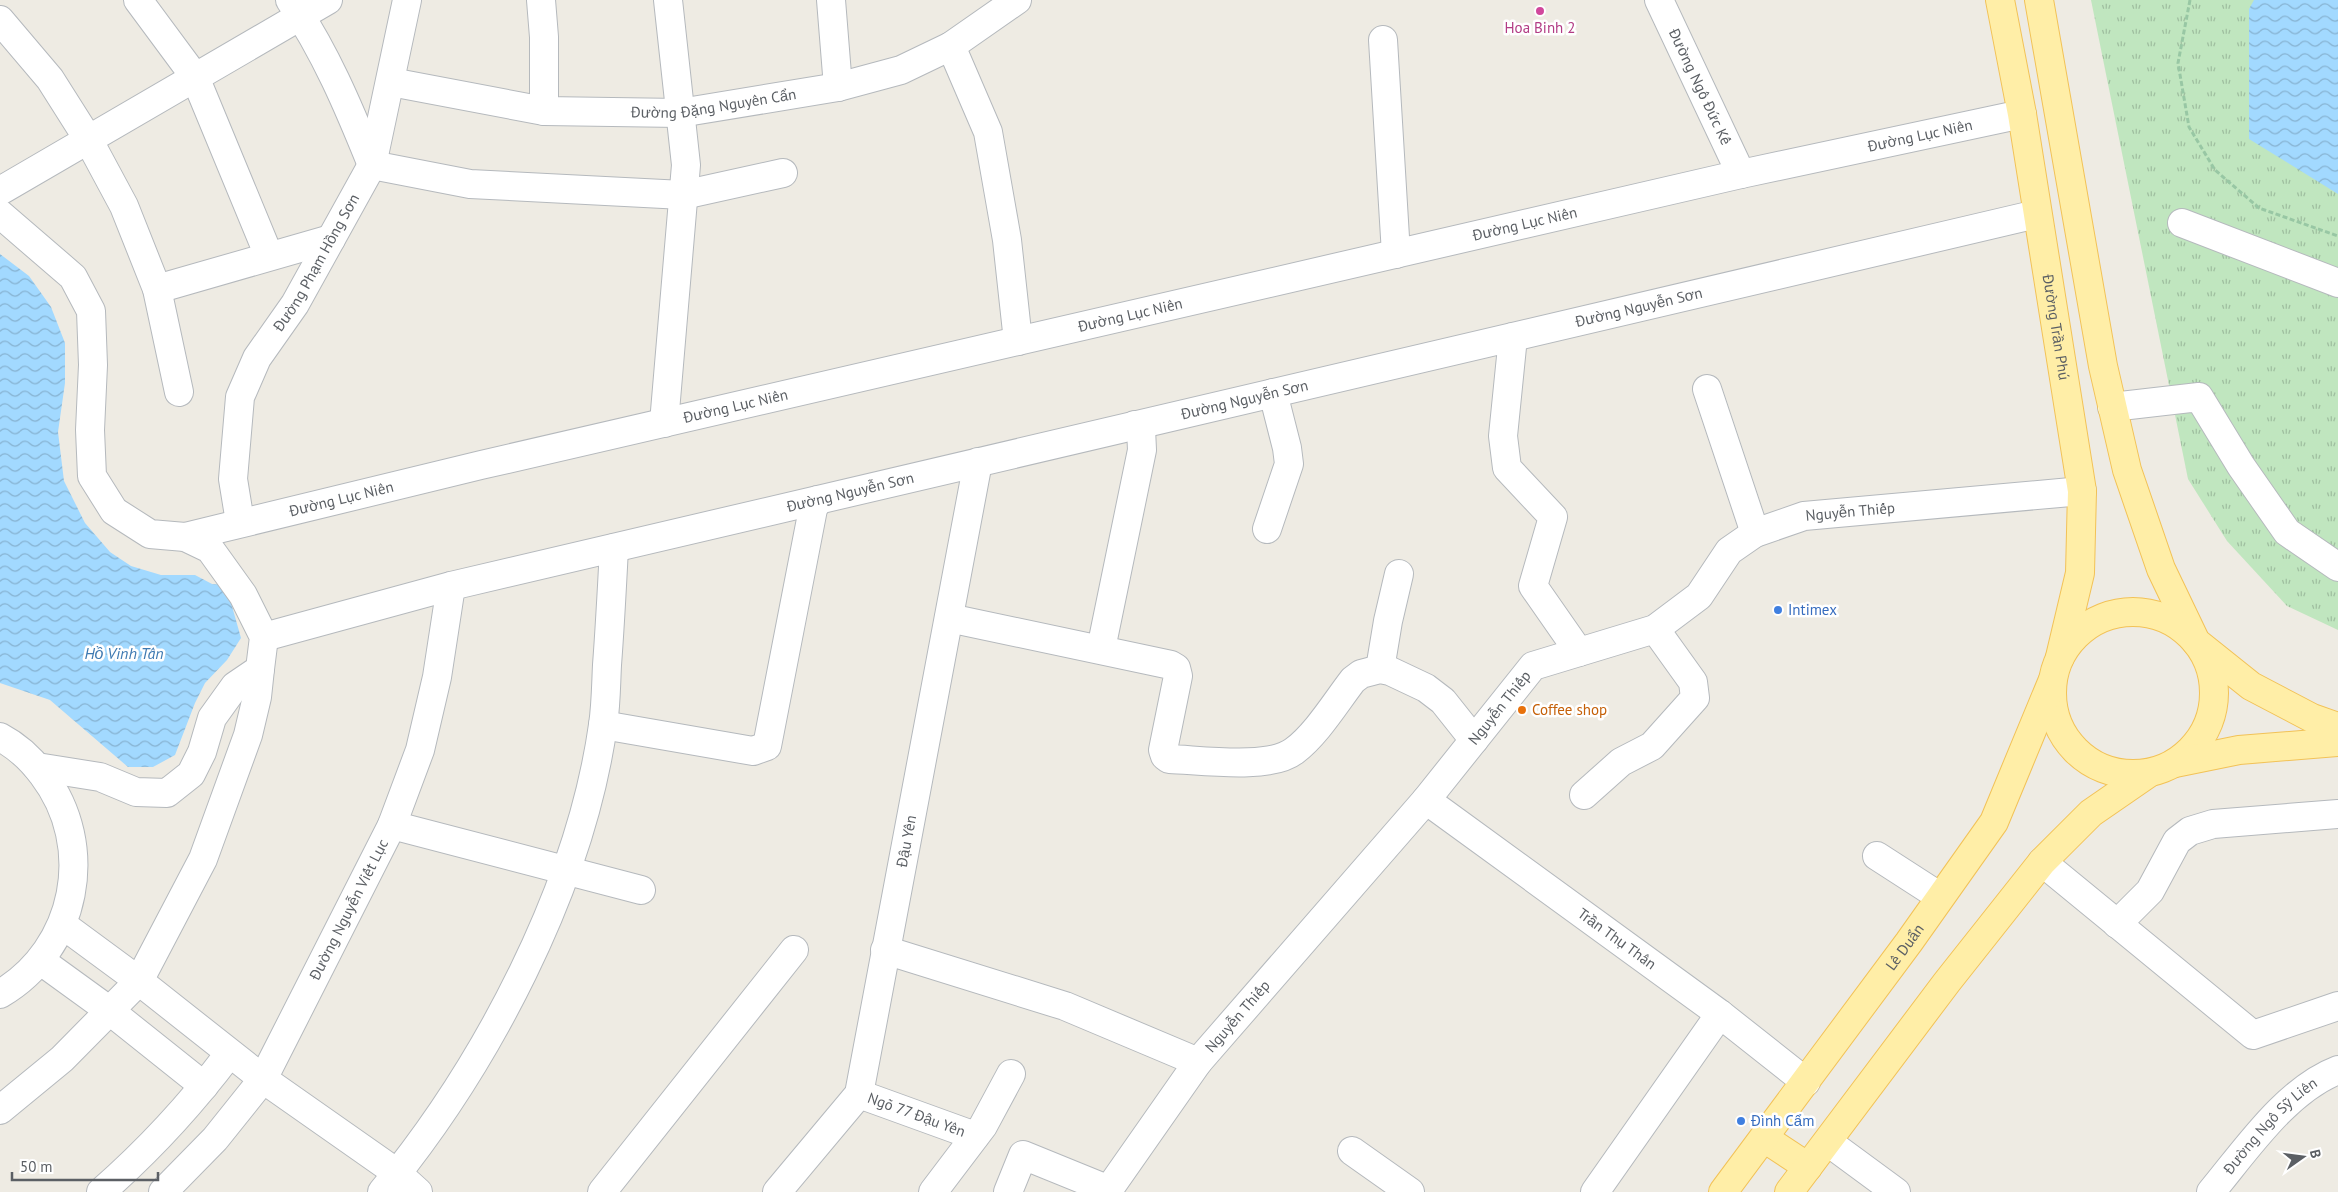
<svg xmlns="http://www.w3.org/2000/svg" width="2338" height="1192" viewBox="0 0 2338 1192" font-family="'PT Sans',sans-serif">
<defs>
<pattern id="grass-tufts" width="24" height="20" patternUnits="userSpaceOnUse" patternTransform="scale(1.25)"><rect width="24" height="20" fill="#c0e6bf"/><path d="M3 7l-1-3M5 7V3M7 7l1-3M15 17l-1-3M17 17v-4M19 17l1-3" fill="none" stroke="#9fbe9f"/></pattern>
<pattern id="water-waves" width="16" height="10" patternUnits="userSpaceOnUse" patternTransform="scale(1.25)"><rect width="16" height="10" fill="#a2d9ff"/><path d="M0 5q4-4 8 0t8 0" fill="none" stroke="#87b3d2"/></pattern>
</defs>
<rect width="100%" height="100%" fill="#eeebe3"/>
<path fill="url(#grass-tufts)" d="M2091,0H2338V630L2287,606L2227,541L2188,479Z"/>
<path fill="url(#water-waves)" d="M2254,0H2338V194L2249,139V9Z
M0,254L29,276L51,307L65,343V383L58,432L64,481L85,523L110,552L131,566L161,575H195L212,584L226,585L241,638L227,660L205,683L195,703L175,755L153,767H128L50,700L0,683Z"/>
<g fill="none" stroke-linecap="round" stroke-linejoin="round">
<defs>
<g id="minor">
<path d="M138,0L195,77L269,256"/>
<path d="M290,0C325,51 349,108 372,165L470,184L683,195L783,173"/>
<path d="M541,0L544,37V111"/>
<path d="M831,0L838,87"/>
<path id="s1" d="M1659,0L1741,174"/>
<path d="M0,20L50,79L88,139L124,206L157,289L179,392"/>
<path d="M1383,40L1396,254"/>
<path d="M951,46L988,132L1007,240L1018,341"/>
<path id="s2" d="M391,82L544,111L680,113L838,87L901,70L951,46L1017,0"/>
<path d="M0,191L328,0"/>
<path d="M0,214L73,277L91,311L93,365L90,430L92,476L114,511L150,534L185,537L210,549L243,595L264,637L260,669L235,686L212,718L202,752L191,774L167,793L136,792L100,777L37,767"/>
<path d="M2182,223L2338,283"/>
<path d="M157,289L331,239"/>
<path d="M1513,337L1503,436L1507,468L1553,517L1533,586L1579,652"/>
<path d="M1707,389L1755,533"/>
<path d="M2112,407L2199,397L2241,466L2287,532L2338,567"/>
<path d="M664,423L686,165L668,0"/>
<path id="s3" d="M240,522L233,479L240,397L257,358L295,304L372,165L407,0"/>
<path d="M1267,529L1289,464L1287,448L1273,393"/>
<path id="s4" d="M185,537L481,465L1741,174L2022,114"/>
<path d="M949,618L1171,665L1176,668L1178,676L1163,750L1165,756L1169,759C1201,760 1269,770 1294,751C1316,735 1336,702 1353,680L1361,674L1380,669L1390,671L1426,688L1443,701L1474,740"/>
<path id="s5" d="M264,637L451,586L2037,214"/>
<path d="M1101,649L1142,450L1141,429L1135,425"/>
<path d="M1380,669L1388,621L1399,574"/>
<path d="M603,725L753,751L767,746L813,509L818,500"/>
<path d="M0,737C17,746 32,760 43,775C97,846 77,949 0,994"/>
<path d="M1584,795L1621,762L1652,746L1695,698L1693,682L1655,629"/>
<path id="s6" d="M1426,800L1720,1014L1806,1082"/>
<path d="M392,825L641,890"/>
<path d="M1877,856L1939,896"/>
<path d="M2042,862L2253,1035L2338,1006"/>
<path d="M2117,924L2150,891L2177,841L2190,831L2213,824L2338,814"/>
<path d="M63,925L139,981L263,1079L397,1173L418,1192"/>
<path d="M885,950L1065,1006L1198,1062"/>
<path d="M41,961L110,1011L204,1086"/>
<path id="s7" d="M859,1094L975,1136"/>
<path d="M0,1110L62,1059L139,981L203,859L248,735L257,697L260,669"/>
<path d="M1828,1142L1896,1192"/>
<path d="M1352,1151L1410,1192"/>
<path d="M101,1192C148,1151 192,1103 229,1054"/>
<path id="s8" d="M163,1192L215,1139L263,1079L392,825L420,750L437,677L451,586"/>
<path d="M382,1192C486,1066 580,888 603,725C606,705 606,685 607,665C610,626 612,587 614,548"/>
<path d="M602,1192L794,950"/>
<path id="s9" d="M777,1192L859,1094L978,462"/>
<path d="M933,1192L983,1126L1011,1074"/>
<path d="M1008,1192L1023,1155L1109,1190"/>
<path id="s10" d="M1107,1192L1198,1062L1426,800L1533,666L1655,629L1699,596L1729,551L1755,533L1804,516L2082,491"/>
<path d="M1595,1192L1720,1014"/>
<path id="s11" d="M2211,1192C2246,1150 2286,1090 2338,1070"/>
</g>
<g id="major">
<path id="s12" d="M2000,0L2022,114L2082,491L2080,573L2060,657"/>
<path d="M2039,0L2103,366L2127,470L2161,569L2196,642L2251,686L2312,718L2338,727"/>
<circle cx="2133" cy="693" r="81"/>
<path d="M2175,763L2239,750L2338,742"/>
<path d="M1764,1138L1808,1167"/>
<path id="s13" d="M1723,1192L1909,942L1994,822L2052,682"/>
<path d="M1789,1192L1947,982L2042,862L2091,813L2149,773"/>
</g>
</defs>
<use href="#minor" stroke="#b5b9bd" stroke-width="30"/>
<use href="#major" stroke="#f2c257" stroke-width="30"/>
<path stroke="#98c7a4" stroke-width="3" stroke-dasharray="5 2.5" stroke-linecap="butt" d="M2190,0L2178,63L2189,127L2215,170L2259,208L2338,236"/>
<use href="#minor" stroke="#fff" stroke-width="28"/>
<use href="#major" stroke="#ffeea7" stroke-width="28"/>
</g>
<circle fill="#d1479c" stroke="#fff" stroke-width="2" cx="1540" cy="11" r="5"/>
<g fill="#3f7fe0" stroke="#fff" stroke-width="2">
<circle cx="1778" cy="610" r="5"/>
<circle cx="1741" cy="1121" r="5"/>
</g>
<circle fill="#e8710a" stroke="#fff" stroke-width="2" cx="1522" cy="710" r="5"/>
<g text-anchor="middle" stroke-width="5" stroke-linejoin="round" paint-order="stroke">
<g font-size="15" fill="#b23c85" stroke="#fff">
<text x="1540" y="33">Hoa Binh 2</text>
</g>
<g font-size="15" fill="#5b5f64" stroke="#fff">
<text dy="5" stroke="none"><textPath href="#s1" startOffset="96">Đường Ngô Đức Kế</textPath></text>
<text dy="5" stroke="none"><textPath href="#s2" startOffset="326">Đường Đặng Nguyên Cẩn</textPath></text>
<text dy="5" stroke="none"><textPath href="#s4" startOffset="1781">Đường Lục Niên</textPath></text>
<text dy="5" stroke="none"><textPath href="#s4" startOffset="1376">Đường Lục Niên</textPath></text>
<text dy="5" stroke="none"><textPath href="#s3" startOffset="281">Đường Phạm Hồng Sơn</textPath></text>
<text dy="5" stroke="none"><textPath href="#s5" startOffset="1414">Đường Nguyễn Sơn</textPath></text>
<text dy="5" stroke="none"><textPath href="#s4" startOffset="971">Đường Lục Niên</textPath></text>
<text dy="5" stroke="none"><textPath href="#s12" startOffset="332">Đường Trần Phú</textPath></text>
<text dy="5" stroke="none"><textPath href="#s5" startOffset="1009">Đường Nguyễn Sơn</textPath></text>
<text dy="5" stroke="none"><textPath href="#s4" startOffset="566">Đường Lục Niên</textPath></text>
<text dy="5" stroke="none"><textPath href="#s5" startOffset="604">Đường Nguyễn Sơn</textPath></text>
<text dy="5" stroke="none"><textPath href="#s4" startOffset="161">Đường Lục Niên</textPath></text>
<text dy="5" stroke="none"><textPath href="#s10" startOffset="1044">Nguyễn Thiếp</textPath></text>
<text dy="5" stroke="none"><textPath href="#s10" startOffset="624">Nguyễn Thiếp</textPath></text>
<text dy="5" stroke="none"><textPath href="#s9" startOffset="385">Đậu Yên</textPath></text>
<text dy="5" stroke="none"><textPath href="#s8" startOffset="341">Đường Nguyễn Viết Lục</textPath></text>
<text dy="5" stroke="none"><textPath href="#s6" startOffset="236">Trần Thụ Thân</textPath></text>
<text dy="5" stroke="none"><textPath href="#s13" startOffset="305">Lê Duẩn</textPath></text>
<text dy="5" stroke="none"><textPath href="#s10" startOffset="219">Nguyễn Thiếp</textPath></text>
<text dy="5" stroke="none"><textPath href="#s7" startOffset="61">Ngõ 77 Đậu Yên</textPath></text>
<text dy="5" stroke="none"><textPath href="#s11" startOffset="89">Đường Ngô Sỹ Liên</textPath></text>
</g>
<g font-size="15" fill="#366cbe" stroke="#fff" text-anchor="start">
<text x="1788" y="615">Intimex</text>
<text x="1751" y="1126">Đình Cẩm</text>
</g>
<g font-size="15" fill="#c56008" stroke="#fff" text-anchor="start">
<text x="1532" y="715">Coffee shop</text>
</g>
<g font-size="16" font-style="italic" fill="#3e7ab2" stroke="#fff">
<text x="124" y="659">Hồ Vinh Tân</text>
</g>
</g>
<g transform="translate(2303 1157) rotate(76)" stroke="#ffffff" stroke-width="4" paint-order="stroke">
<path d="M0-4L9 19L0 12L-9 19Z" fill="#5b5f64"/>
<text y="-8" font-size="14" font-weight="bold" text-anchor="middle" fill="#5b5f64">B</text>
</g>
<path d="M12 1172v8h146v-8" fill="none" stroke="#5b5f64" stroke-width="2.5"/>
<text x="20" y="1172" font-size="15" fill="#5b5f64" stroke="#ffffff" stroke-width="4" paint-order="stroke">50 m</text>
</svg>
